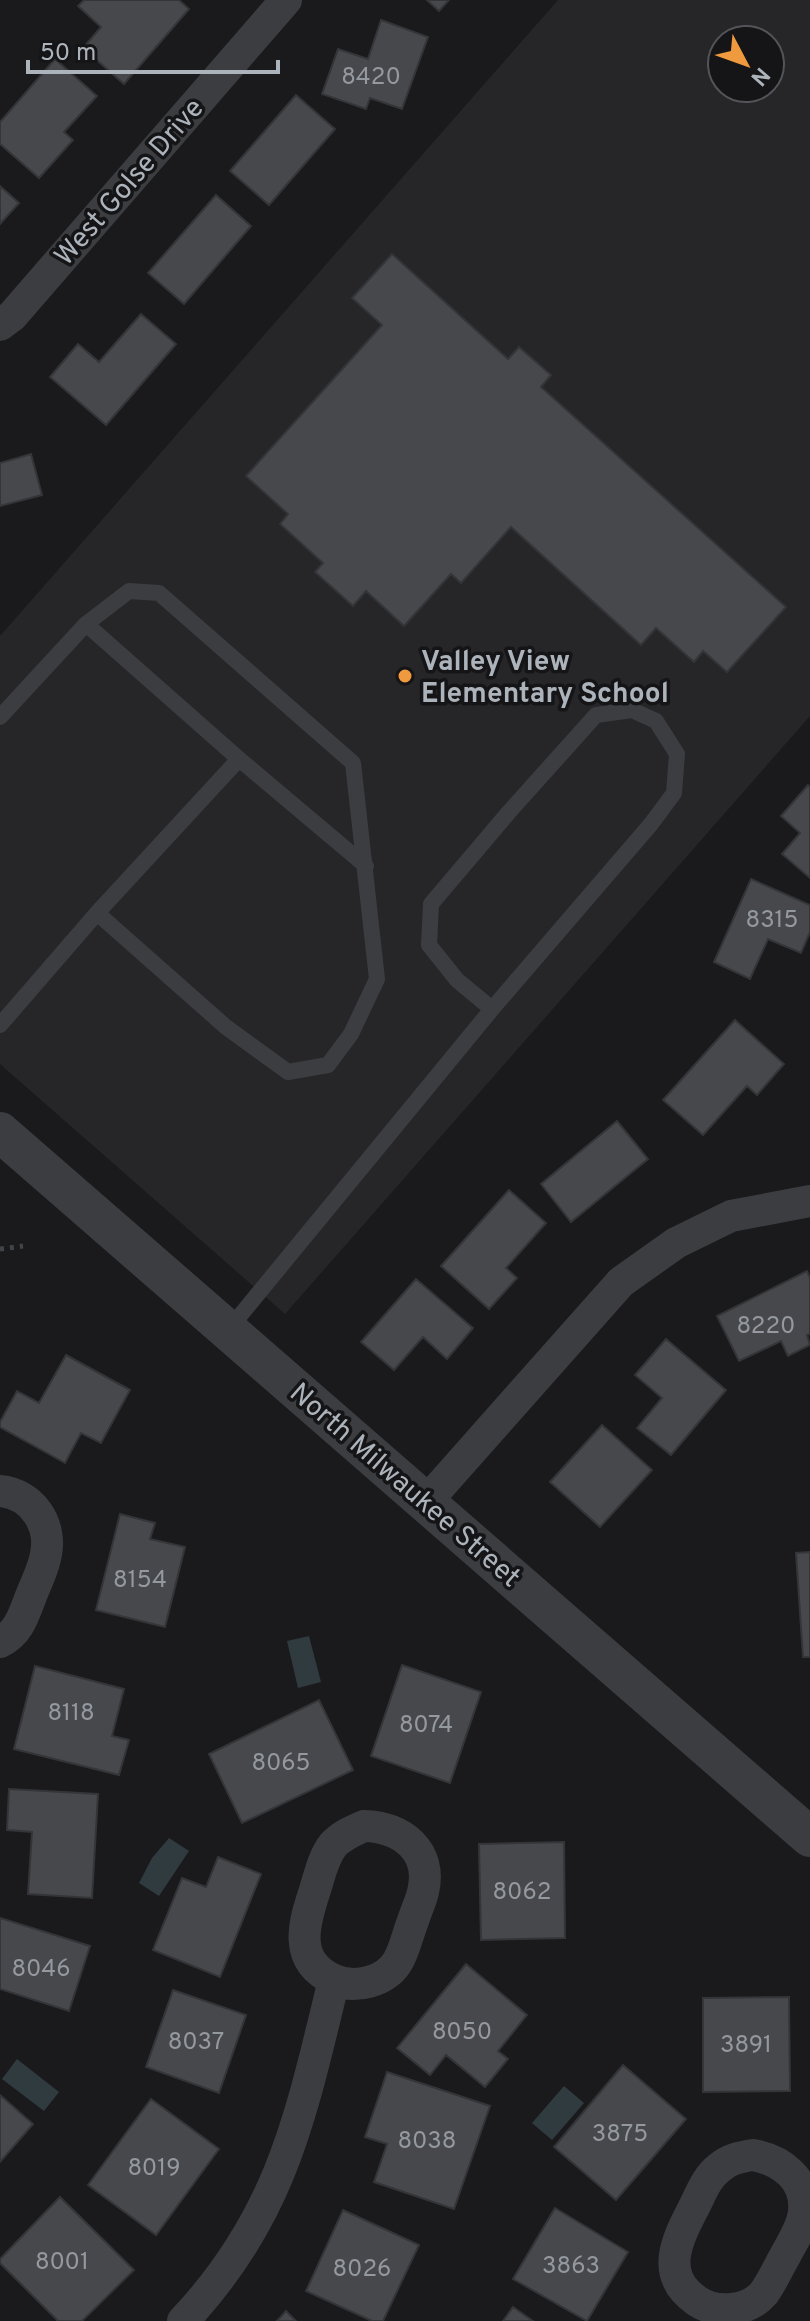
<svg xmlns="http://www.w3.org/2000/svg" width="810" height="2321" viewBox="0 0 810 2321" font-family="Overpass,sans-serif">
<rect width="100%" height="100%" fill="#1a1a1c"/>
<path fill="#262629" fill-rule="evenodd" d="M558,0H810V716L285,1314L0,1064V636ZM722,40H770V88H722Z"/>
<path fill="#303b40" d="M309,1636L321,1682L298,1688L287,1641Z
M169,1838L189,1851L159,1896L139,1883L152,1858Z
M17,2059L59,2092L44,2111L2,2079Z
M564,2086L584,2103L552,2140L532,2123Z"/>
<path fill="#47484c" stroke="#343538" stroke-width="2" d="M84,0H179L189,9L124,84L83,48L101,27L78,6Z
M427,0H449L439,11Z
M381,20L428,37L402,109L370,98L366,109L322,94L338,49L368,59Z
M55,59L97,96L64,132L73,140L39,178L0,144V122Z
M296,95L335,129L269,205L230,171Z
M0,186L19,203L0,224Z
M216,195L251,226L184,304L148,273Z
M392,254L508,359L519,347L551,375L541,387L786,607L727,672L703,651L694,662L656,628L641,645L511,527L461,583L451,574L404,626L366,591L353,606L315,572L323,563L280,524L288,514L246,476L382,325L352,298Z
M141,314L176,344L106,425L50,377L78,344L99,362Z
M31,454L42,495L0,506V463Z
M808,785L810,787V878L782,854L800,833L781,816Z
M751,879L810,905V932L801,953L768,939L750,979L714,962Z
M735,1020L784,1064L757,1095L747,1086L703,1135L663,1100Z
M617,1121L648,1159L571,1222L541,1184Z
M509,1190L546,1223L506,1268L517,1278L489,1309L441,1266Z
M807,1271L810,1278V1334L807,1335L810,1345L788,1356L781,1341L739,1361L717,1316Z
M416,1279L473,1328L447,1359L423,1337L394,1370L361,1342Z
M666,1339L726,1390L671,1455L637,1428L662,1398L635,1375Z
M66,1355L130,1390L101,1443L81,1433L65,1463L0,1427V1422L17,1391L39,1403Z
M602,1425L652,1470L600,1527L550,1482Z
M120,1514L155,1523L150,1539L185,1547L165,1627L96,1610Z
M810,1552V1657H803L796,1553Z
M402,1665L481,1692L450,1783L371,1756Z
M35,1666L124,1689L112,1736L129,1740L119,1775L14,1749Z
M319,1700L353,1770L242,1823L209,1754Z
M9,1789L98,1794L92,1898L28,1894L32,1832L7,1830Z
M564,1842L565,1938L481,1940L479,1844Z
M218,1857L261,1874L220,1977L153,1950L182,1878L206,1887Z
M0,1918L90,1946L69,2011L0,1989Z
M466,1964L527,2015L498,2051L508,2059L485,2087L446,2055L430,2075L397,2048Z
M173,1990L246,2015L219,2093L146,2067Z
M789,1997L790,2091L703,2092V1998Z
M623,2065L686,2119L616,2200L554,2147Z
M387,2072L490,2106L454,2209L374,2182L387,2144L365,2137Z
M0,2095L33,2124L0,2162Z
M151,2099L219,2149L156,2235L88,2185Z
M60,2197L134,2270L82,2321H58L0,2263V2259Z
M555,2208L628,2252L587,2321L513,2279Z
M343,2210L419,2245L383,2321H372L306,2291Z
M513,2307L533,2321H503Z
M286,2311L296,2321H277Z"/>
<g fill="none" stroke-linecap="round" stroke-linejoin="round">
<path stroke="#414448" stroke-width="5" stroke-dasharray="4 6" stroke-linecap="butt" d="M0,1249L23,1246"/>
<path stroke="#3b3d41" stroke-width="16" d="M86,624L129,591L159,593L353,763L377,979L351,1034L328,1065L288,1072L226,1027L97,913
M0,717L86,624L239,759
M0,1025L97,913L239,759L366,866
M229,1329L492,1009L651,824L674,793L677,754L656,721L632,710L596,715L509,812L431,904L429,945L457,980L492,1009"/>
<path stroke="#3b3d41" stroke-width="32" d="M0,325L12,316L286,0
M0,1491C32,1494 52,1524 46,1554C44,1568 36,1583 31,1596C24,1614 19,1633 0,1642
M426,1502L621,1282L676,1243L731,1216L810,1201
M364,1826C402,1827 433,1851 423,1892C421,1901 416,1911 413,1921C408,1933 405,1949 398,1961C386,1982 355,1989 334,1980C292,1961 304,1923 315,1890C320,1874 323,1858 333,1845C342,1835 353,1831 364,1826Z
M753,2155C781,2160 807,2179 804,2211C803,2227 792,2242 785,2256C778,2268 772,2282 764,2293C748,2312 716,2314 697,2301C659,2275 677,2240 693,2209C701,2194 706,2178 719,2168C729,2159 740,2157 753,2155Z
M183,2321C282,2216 301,2115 334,1980"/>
<path stroke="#3b3d41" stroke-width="40" d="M0,1132L810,1837"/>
</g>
<circle fill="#ef9a3f" stroke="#151517" stroke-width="3" cx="405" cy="676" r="8"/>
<g text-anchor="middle" stroke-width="7" stroke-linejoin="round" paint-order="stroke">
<g font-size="24" fill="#94989f">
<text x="371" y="84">8420</text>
<text x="772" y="927">8315</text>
<text x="766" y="1333">8220</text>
<text x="140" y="1587">8154</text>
<text x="71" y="1720">8118</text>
<text x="426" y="1732">8074</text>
<text x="281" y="1770">8065</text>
<text x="522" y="1899">8062</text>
<text x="41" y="1976">8046</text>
<text x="462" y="2039">8050</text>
<text x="196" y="2049">8037</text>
<text x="746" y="2052">3891</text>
<text x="620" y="2141">3875</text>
<text x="427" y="2148">8038</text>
<text x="154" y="2175">8019</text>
<text x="62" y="2269">8001</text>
<text x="571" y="2273">3863</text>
<text x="362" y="2276">8026</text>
</g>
<g font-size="28" fill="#adb3bb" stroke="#151517">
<text transform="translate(128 181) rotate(-49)" y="10">West Golse Drive</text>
<text transform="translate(406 1484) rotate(41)" y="10">North Milwaukee Street</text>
</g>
<g font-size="28" font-weight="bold" fill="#adb3bb" stroke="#151517" text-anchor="start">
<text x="421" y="670">Valley View<tspan x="421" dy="32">Elementary School</tspan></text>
</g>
</g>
<g transform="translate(746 64) rotate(131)"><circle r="38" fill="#151517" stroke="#525459" stroke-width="2"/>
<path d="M0-6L14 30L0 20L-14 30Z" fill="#ef9a3f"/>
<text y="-12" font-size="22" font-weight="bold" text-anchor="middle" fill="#adb3bb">N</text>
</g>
<path d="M28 60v12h250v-12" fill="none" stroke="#adb3bb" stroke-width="4"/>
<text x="40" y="60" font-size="24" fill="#adb3bb" stroke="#151517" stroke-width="6" paint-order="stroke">50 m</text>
</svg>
